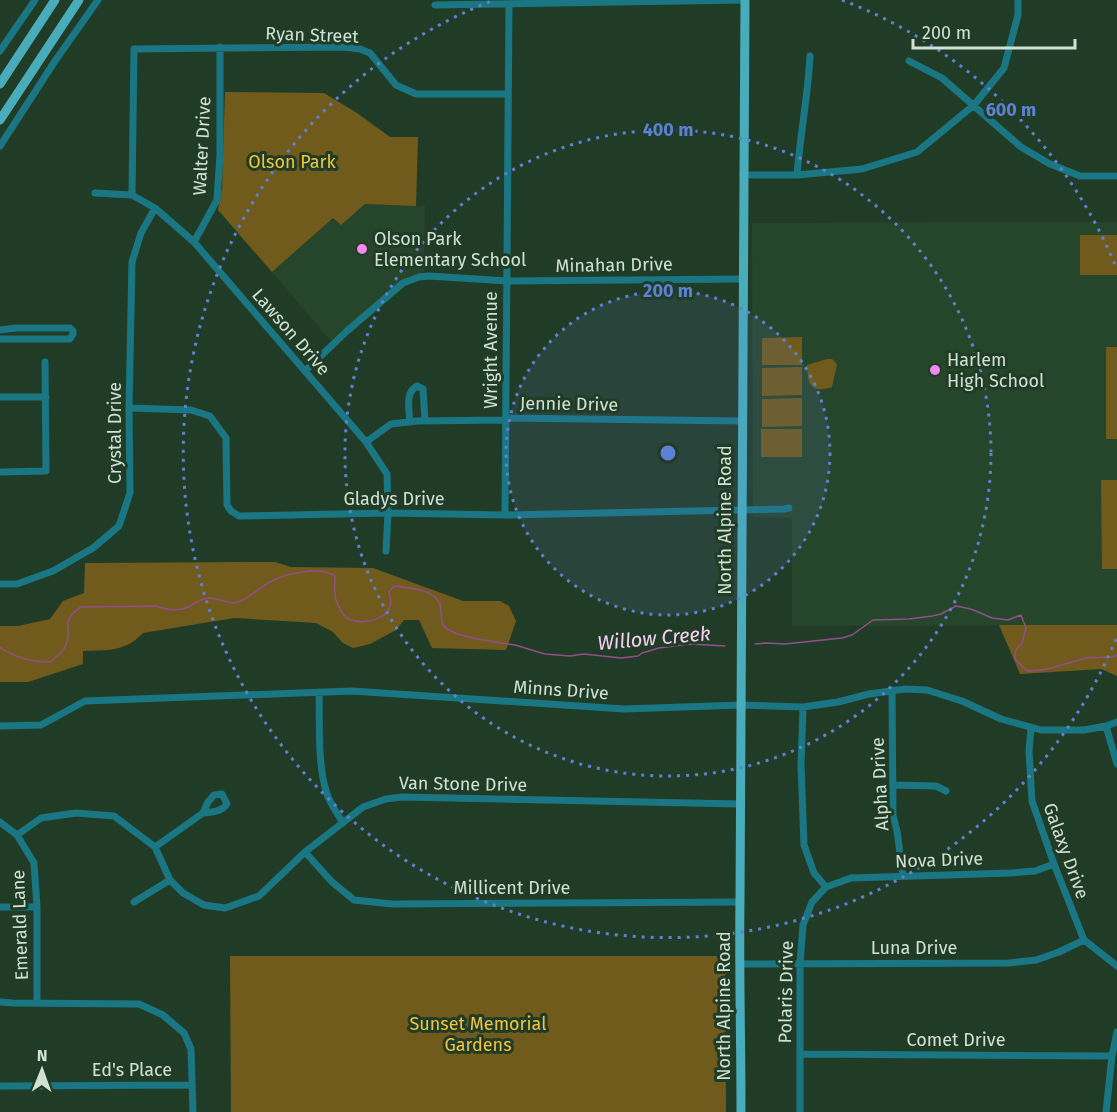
<svg xmlns="http://www.w3.org/2000/svg" width="1117" height="1112" viewBox="0 0 1117 1112" font-family="'Fira Sans',sans-serif">
<rect width="100%" height="100%" fill="#213c26"/>
<path fill="#26462b" d="M365,204L425,206L424,274L411,276L401,281L331,341L272,272L333,218L341,225Z
M1117,222V625L792,626V518L753,517L752,223Z"/>
<path fill="#715b1c" d="M225,92L324,93L357,113L390,137H418L416,206L365,204L341,225L333,218L272,272L218,210L222,188Z
M1080,235H1117V275H1080Z
M802,337V365H762V338Z
M1106,347H1117V439H1106Z
M827,359H832L837,364L832,387C810,394 808,384 807,365Z
M802,367V395L762,396V368Z
M802,398V426L762,427V399Z
M761,429H802V457H761Z
M1101,480H1117V569H1102Z
M275,562L291,567L373,568L463,601H500L509,606L516,621L506,650L432,648L419,620H404L396,630L370,644L353,648L343,643L333,632L316,623L234,618L143,633C125,652 107,650 83,651V664L28,682H0V626H18L50,619L63,601L84,593L85,563Z
M999,625H1117V676L1101,669L1020,674Z
M230,956H725L726,1112H231Z"/>
<g fill="none" stroke-linecap="round" stroke-linejoin="round">
<path stroke="#914e8d" stroke-width="1.5" d="M755,644L766,643L785,644L842,638L852,635L873,620L909,619L932,616L941,614L956,606L971,609L992,618L1008,620L1021,615L1026,628L1022,643L1016,650L1015,655V659L1026,670L1029,671L1048,669L1086,658L1113,657L1117,655
M0,647C15,658 31,662 50,662C55,658 62,653 65,647C74,631 58,621 81,607L157,606C169,611 180,612 192,605C196,602 204,598 209,598C220,598 230,606 241,601C252,596 261,586 272,581C287,573 320,566 335,576C335,584 334,593 336,600C338,606 343,617 349,619C363,626 391,619 391,601C391,598 389,595 389,592L394,586L417,589L429,593L435,597L440,603L442,623L447,629L457,634L477,639L515,645L545,654L570,656L584,654L621,658L638,656L642,653L659,648L690,644L725,646"/>
<path stroke="#197682" stroke-width="7" d="M435,5L745,0
M0,51L35,0
M909,61L942,78L1021,147L1050,164L1080,176H1117
M0,146L55,61L98,0
M743,175H797L862,169L917,152L974,105L1004,68L1018,15V0
M797,175C800,135 808,96 810,56
M95,193L132,195L155,208L194,242L366,442L387,474L388,513L386,551
M132,195L134,49L343,47L360,49L370,53L396,85L416,94H508
M194,242L217,200L220,154V47
M0,330L16,328H70L73,331V334L70,339H0
M305,371L347,331L403,283L419,277L429,276L507,281L743,279
M0,397H46
M129,408L191,410L210,416L226,438L227,505L231,511L239,516L388,513L505,515L784,509L789,508
M410,422C409,410 405,392 417,386L423,389L425,421
M366,442L391,424L417,421L503,420L506,418L741,421
M0,472L46,471L45,362
M505,515L509,4
M0,584H17L53,571L93,548L119,526L130,493L129,408L132,262L141,233L155,208
M892,690L893,815L897,831L903,876
M319,692C320,724 317,764 327,794C331,805 337,813 343,823
M803,707L801,765L804,845L814,873L826,887
M0,726L41,725L85,701L352,691L624,709L741,705L803,707L838,702L869,694L905,689L927,690L962,701L1001,719L1041,730H1084L1106,726L1117,722
M1106,726L1117,764
M1031,728L1029,751L1032,801L1054,864L1084,940L1117,966
M893,785L936,786L946,791
M0,822L17,835L34,863L37,907V1003
M17,835L41,818L76,813L114,816L155,847L170,880L183,893L204,905L225,908L259,896L305,852L363,807L386,799L402,797L740,804
M155,847L203,813L208,802L214,795L222,794L227,804C222,812 212,812 203,813
M305,852L332,882L354,900L392,904L740,902
M134,902L170,880
M0,907H37
M740,964L1009,963L1036,960L1059,952L1084,940
M0,1002L13,1003L139,1004L163,1015L184,1033L191,1049L193,1112
M800,1054L1112,1056
M0,1086L192,1085
M800,1112V963L803,925L812,902L826,887L851,878L1011,873L1035,871L1054,864
M1106,1112L1112,1056L1117,1032"/>
<path stroke="#49acbb" stroke-width="9" d="M0,84L55,0
M0,120L79,0
M741,1112C741,1041 739,970 740,900C741,600 742,300 745,0"/>
</g>
<circle cx="668" cy="453" r="162" fill="#5c81d6" fill-opacity=".12"/>
<g fill="none" stroke="#5c81d6" stroke-width="3" stroke-dasharray="3 6">
<circle cx="668" cy="453" r="162"/>
<circle cx="668" cy="453" r="323"/>
<path d="M1116 639A485 485 0 1 1 494 0M842 0A485 485 0 0 1 1116 267"/>
</g>
<g fill="#f589ef" stroke="#213c26" stroke-width="2">
<circle cx="362" cy="249" r="6"/>
<circle cx="935" cy="370" r="6"/>
</g>
<g text-anchor="middle" stroke-width="6" stroke-linejoin="round" paint-order="stroke">
<g font-size="18" fill="#d1e1d3" stroke="#213c26">
<text transform="translate(312 35) rotate(2)" y="6">Ryan Street</text>
<text transform="translate(202 146) rotate(-87)" y="6">Walter Drive</text>
<text transform="translate(614 265) rotate(-1)" y="6">Minahan Drive</text>
<text transform="translate(291 332) rotate(49)" y="6">Lawson Drive</text>
<text transform="translate(491 350) rotate(-90)" y="6">Wright Avenue</text>
<text transform="translate(569 404) rotate(1)" y="6">Jennie Drive</text>
<text transform="translate(115 433) rotate(-90)" y="6">Crystal Drive</text>
<text x="394" y="505">Gladys Drive</text>
<text transform="translate(725 520) rotate(-90)" y="6">North Alpine Road</text>
<text transform="translate(561 690) rotate(4)" y="6">Minns Drive</text>
<text transform="translate(463 784) rotate(1)" y="6">Van Stone Drive</text>
<text transform="translate(880 784) rotate(-93)" y="6">Alpha Drive</text>
<text transform="translate(1066 851) rotate(70)" y="6">Galaxy Drive</text>
<text transform="translate(939 860) rotate(-2)" y="6">Nova Drive</text>
<text x="512" y="894">Millicent Drive</text>
<text transform="translate(20 925) rotate(-92)" y="6">Emerald Lane</text>
<text x="914" y="954">Luna Drive</text>
<text transform="translate(786 992) rotate(-89)" y="6">Polaris Drive</text>
<text transform="translate(724 1006) rotate(-90)" y="6">North Alpine Road</text>
<text x="956" y="1046">Comet Drive</text>
<text x="132" y="1076">Ed's Place</text>
</g>
<g font-size="18" fill="#f3c43c" stroke="#213c26">
<text x="292" y="168">Olson Park</text>
<text x="478" y="1030">Sunset Memorial<tspan x="478" dy="21">Gardens</tspan></text>
</g>
<g font-size="18" fill="#d1e1d3" stroke="#213c26" text-anchor="start">
<text x="374" y="245">Olson Park<tspan x="374" dy="21">Elementary School</tspan></text>
<text x="947" y="366">Harlem<tspan x="947" dy="21">High School</tspan></text>
</g>
<g font-size="20" font-style="italic" fill="#f5d0f2" stroke="#213c26">
<text transform="translate(654 638) rotate(-5)" y="7">Willow Creek</text>
</g>
</g>
<circle cx="668" cy="453" r="9" fill="#5c81d6" stroke="#213c26" stroke-width="3"/>
<g font-size="18" text-anchor="middle" font-weight="bold" fill="#5c81d6" stroke="#213c26" stroke-width="6" stroke-linejoin="round" paint-order="stroke">
<text x="1011" y="116">600 m</text>
<text x="668" y="136">400 m</text>
<text x="668" y="297">200 m</text>
</g>
<g transform="translate(42 1070) rotate(1)" stroke="#213c26" stroke-width="4.5" paint-order="stroke">
<path d="M0-4.5L10 22L0 15L-10 22Z" fill="#d1e1d3"/>
<text y="-9" font-size="16" font-weight="bold" text-anchor="middle" fill="#d1e1d3">N</text>
</g>
<path d="M913 39v9h162v-9" fill="none" stroke="#d1e1d3" stroke-width="3"/>
<text x="922" y="39" font-size="18" fill="#d1e1d3" stroke="#213c26" stroke-width="4.5" paint-order="stroke">200 m</text>
</svg>
